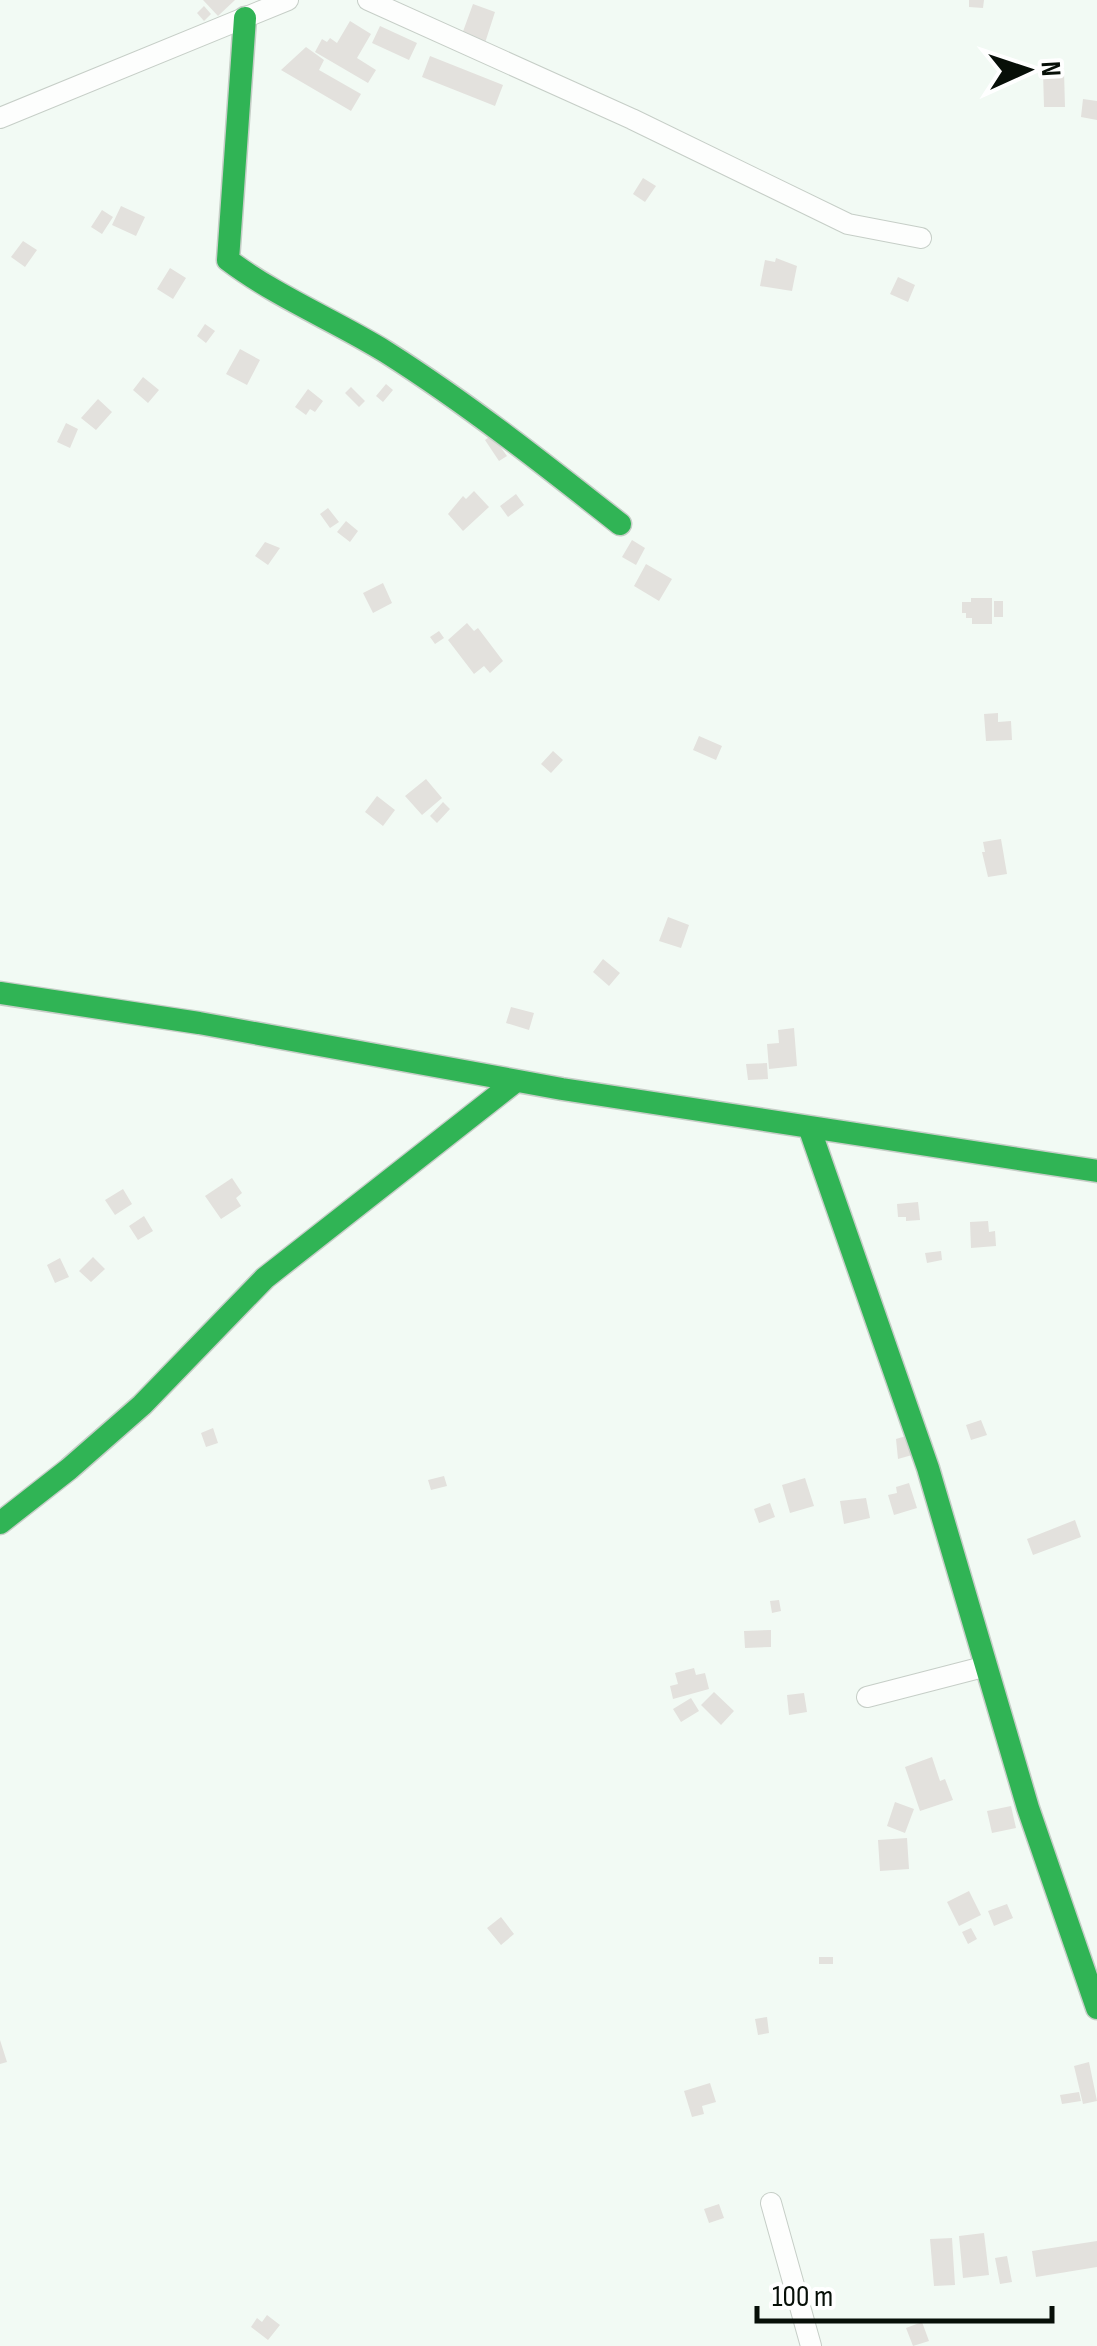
<svg xmlns="http://www.w3.org/2000/svg" width="1097" height="2346" viewBox="0 0 1097 2346" font-family="'Sofia Sans Condensed',sans-serif">
<rect width="100%" height="100%" fill="#f2faf4"/>
<path fill="#e3e1dd" d="M203,0H235L218,16Z
M969,0H984L983,8L969,7Z
M473,4L495,12L484,46L461,37Z
M204,6L211,14L204,21L197,13Z
M350,21L371,34L357,58L376,70L368,83L315,52L322,39L327,42L330,38L337,43Z
M380,26L417,43L409,60L372,43Z
M306,47L324,60L319,70L361,94L351,111L281,70Z
M430,56L503,85L495,106L422,77Z
M1064,71L1065,107H1044L1043,72Z
M1083,99L1097,101V120L1081,117Z
M643,178L656,186L645,202L633,194Z
M121,206L145,217L136,236L112,225Z
M102,210L113,217L102,234L91,227Z
M23,241L37,250L25,267L11,257Z
M776,258L797,266L792,291L760,286L765,260L775,262Z
M170,268L186,278L173,299L157,289Z
M898,277L915,285L908,302L890,294Z
M205,324L215,331L206,343L197,336Z
M240,349L260,360L247,385L226,374Z
M143,377L159,390L148,403L133,390Z
M386,384L393,390L383,402L376,396Z
M351,387L365,401L359,407L345,393Z
M308,389L323,401L315,412L310,409L306,415L295,407Z
M98,399L112,412L96,430L81,418Z
M66,423L78,429L70,448L57,442Z
M492,435L507,456L499,461L485,440Z
M474,491L489,507L463,531L448,514L463,496L466,499Z
M516,494L524,505L508,517L500,506Z
M328,508L339,522L330,528L320,514Z
M346,521L358,531L350,542L337,532Z
M632,540L645,548L636,565L622,557Z
M265,542L280,548L268,565L255,556Z
M646,564L672,579L659,601L634,586Z
M383,583L392,603L373,613L363,593Z
M971,598H992V624H972V618H966V613H962V602H971Z
M994,601H1003V617H994Z
M467,623L474,631L478,628L503,661L490,673L484,666L474,674L448,640Z
M439,631L444,638L435,644L430,637Z
M998,713V722L1011,721L1012,740L986,741L984,714Z
M699,736L722,746L716,760L693,750Z
M553,751L563,760L551,773L541,764Z
M426,779L442,798L422,815L405,796Z
M377,796L395,810L383,826L365,812Z
M443,802L450,809L437,823L430,816Z
M1001,839L1007,874L988,877L982,852H985L983,842Z
M668,917L689,925L681,948L659,941Z
M603,959L620,973L609,986L593,972Z
M511,1007L534,1013L529,1030L506,1023Z
M794,1028L797,1066L769,1069L767,1044L779,1043L778,1030Z
M767,1063L768,1079L748,1080L746,1064Z
M232,1178L242,1193L236,1198L241,1206L221,1219L205,1196Z
M123,1189L132,1204L115,1215L105,1200Z
M918,1202L920,1220L906,1221V1217H898L897,1204Z
M144,1216L153,1231L138,1240L129,1226Z
M988,1221L989,1232L995,1231L996,1246L971,1248L970,1222Z
M941,1251L942,1260L927,1263L925,1253Z
M93,1257L105,1269L91,1282L79,1271Z
M60,1258L69,1277L55,1283L47,1265Z
M981,1420L987,1435L971,1440L966,1425Z
M213,1428L218,1443L206,1447L201,1433Z
M906,1436L912,1455L898,1459L896,1439Z
M444,1476L447,1486L431,1490L428,1480Z
M805,1478L814,1506L790,1513L782,1485Z
M909,1483L917,1508L894,1515L888,1495L897,1493L896,1487Z
M866,1498L870,1518L844,1524L840,1501Z
M770,1503L775,1517L759,1523L754,1509Z
M1075,1520L1081,1537L1033,1555L1027,1539Z
M779,1600L781,1611L772,1613L770,1601Z
M771,1630V1647L745,1648L744,1631Z
M694,1668L696,1675L705,1673L709,1689L673,1699L670,1686L678,1684L675,1673Z
M714,1692L734,1711L721,1725L701,1705Z
M804,1693L807,1712L789,1715L787,1695Z
M691,1698L699,1711L681,1722L673,1709Z
M932,1757L940,1781L945,1779L953,1800L920,1811L905,1767Z
M895,1802L914,1809L905,1833L887,1826Z
M1011,1806L1016,1828L992,1833L987,1811Z
M907,1838L909,1869L880,1871L878,1840Z
M969,1891L981,1915L959,1926L947,1902Z
M1007,1904L1013,1918L994,1926L988,1911Z
M501,1917L514,1934L501,1945L487,1928Z
M971,1928L977,1939L968,1944L962,1932Z
M819,1957H833V1964H819Z
M767,2017L769,2033L758,2035L755,2019Z
M0,2040L7,2062L0,2064Z
M1089,2062L1097,2101L1083,2104L1074,2066Z
M710,2083L716,2102L702,2106L704,2114L692,2117L684,2091Z
M1079,2092L1081,2101L1062,2104L1060,2095Z
M719,2204L724,2218L709,2223L704,2209Z
M984,2233L989,2275L963,2278L959,2236Z
M952,2238L955,2285L934,2286L930,2239Z
M1097,2241V2267L1036,2277L1032,2251Z
M1007,2256L1012,2282L1000,2284L995,2258Z
M267,2315L280,2325L268,2340L251,2327L257,2318L262,2322Z
M922,2322L929,2341L913,2346L906,2328Z"/>
<g fill="none" stroke-linecap="round" stroke-linejoin="round">
<defs>
<path id="street" d="M368,0L632,119L848,224L921,238
M0,118L288,0
M867,1697L987,1666
M771,2203L811,2346"/>
<path id="fast" d="M245,18L228,260C277,297 334,320 386,352C468,404 544,464 620,524
M0,993L199,1023L562,1089L1097,1171
M809,1127L928,1468L1028,1808L1097,2008
M0,1523L69,1469L142,1405L265,1278L516,1081"/>
</defs>
<use href="#street" stroke="#c6cec7" stroke-width="22"/>
<use href="#fast" stroke="#c6cec7" stroke-width="25"/>
<use href="#street" stroke="#fdfefd" stroke-width="20"/>
<use href="#fast" stroke="#30b455" stroke-width="22"/>
</g>
<g transform="translate(1027 70) rotate(87)" stroke="#ffffff" stroke-width="8" paint-order="stroke">
<path d="M0-8L18 38L0 25L-18 38Z" fill="#070f08"/>
<text y="-15" font-size="28" font-weight="bold" text-anchor="middle" fill="#070f08">N</text>
</g>
<path d="M757 2306v15h295v-15" fill="none" stroke="#070f08" stroke-width="5"/>
<text x="772" y="2306" font-size="30" fill="#070f08" stroke="#ffffff" stroke-width="8" paint-order="stroke">100 m</text>
</svg>
